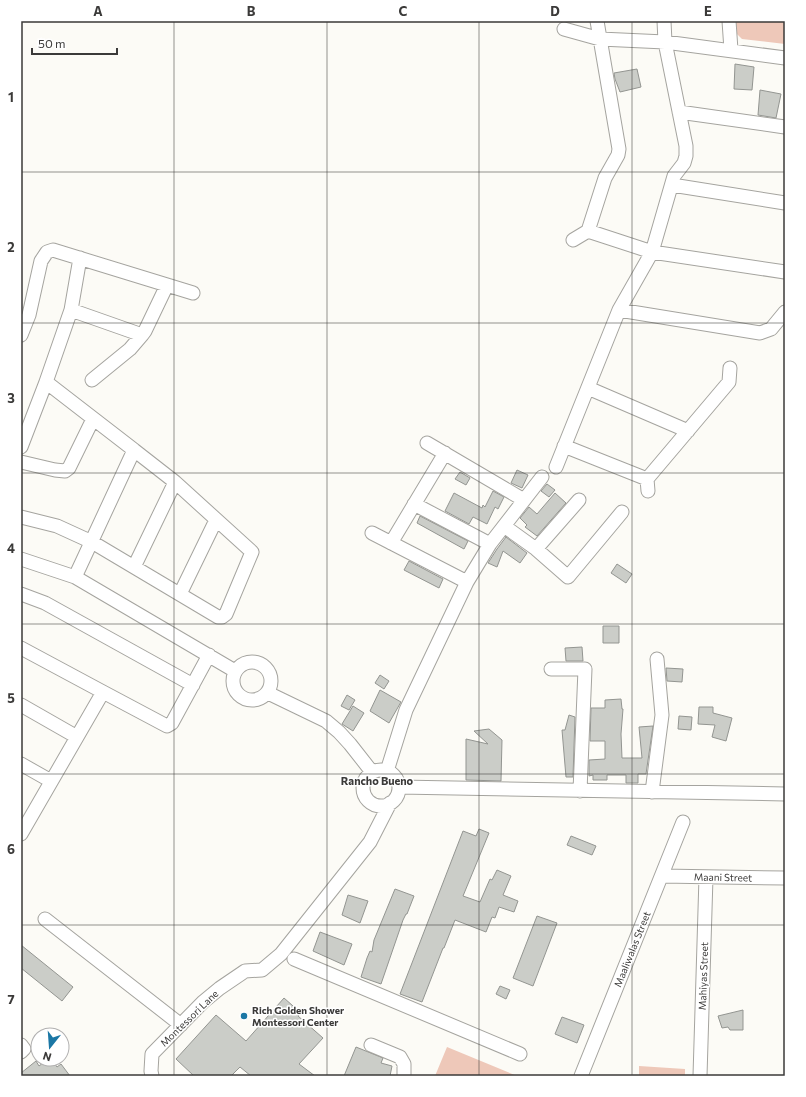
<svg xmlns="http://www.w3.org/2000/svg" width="806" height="1097" viewBox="0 0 806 1097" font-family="Commissioner,sans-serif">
<rect width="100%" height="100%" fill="#fcfbf6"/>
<path fill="#eec8b9" d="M735,21H785V44L742,39L736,33Z
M447,1047L517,1076H435Z
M639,1066L685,1069V1076H639Z"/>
<path fill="#cbcdc8" stroke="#939591" d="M735,64L754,67L752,90L734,89Z
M637,69L641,87L620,92L615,79L614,73Z
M760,90L781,94L776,118L758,115Z
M517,470L528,475L522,488L511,483Z
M460,472L470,478L466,485L455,479Z
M547,484L555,490L549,497L541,491Z
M493,491L504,497L498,509L495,507L487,524L473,517L469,524L445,511L454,493L482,508L483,505L485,507Z
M555,493L566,503L537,536L525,527L527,525L520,518L529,507L537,514Z
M420,516L468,541L464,549L417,523Z
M506,537L527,553L520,563L503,551L497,567L488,563L497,549Z
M409,561L443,579L439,588L404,570Z
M617,564L632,574L626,583L611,573Z
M603,626H619V643H603Z
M582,647L583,661H566L565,648Z
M666,668L683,669L682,682L667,681Z
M380,675L389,681L384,689L375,683Z
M380,690L401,702L389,723L370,711Z
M347,695L355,700L349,710L341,706Z
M621,699L622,709H623L621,734L622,758H642L639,727L653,726L646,774H638V783H626V775H607V780H593V775L589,776V760L605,759V741H590L591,708H605V700Z
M353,706L364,713L353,731L342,724Z
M699,707H713V713L732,718L726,741L712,737L715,725L698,724Z
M569,715L575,717L573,777H566L562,730H565Z
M679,716L692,717L691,730L678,729Z
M489,729L502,740L501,781L466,780V739L488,744L474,731Z
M479,829L489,833L463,896L480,902L490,879L492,880L497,870L511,876L503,895L518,901L514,912L499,907L495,918L492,917L486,932L455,920L444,948H443L422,1002L400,994L463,831L476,836Z
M571,836L596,846L592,855L567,845Z
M395,889L414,896L407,914H406L403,920L381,984L361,977L367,958L370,951L372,952L374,940Z
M348,895L368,901L360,923L342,915Z
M537,916L557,923L533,986L513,978Z
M320,932L352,944L344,965L313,951Z
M21,945L73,987L62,1001L21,968Z
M500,986L510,990L506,999L496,994Z
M284,998L301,1013L298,1016L323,1038L299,1064L315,1076H251L240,1067L231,1076H194L176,1059L216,1015L246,1041Z
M743,1010V1030H730L728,1027L722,1028L718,1016Z
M562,1017L584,1025L577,1043L555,1034Z
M356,1047L383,1058L381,1063L392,1066L390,1076H344Z
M48,1059H51L57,1067L61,1064L70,1076H21V1073L36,1061L39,1066Z"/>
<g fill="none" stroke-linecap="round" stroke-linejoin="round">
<defs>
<path id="minor" d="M729,21L731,50
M564,29L600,39L665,42L785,58
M679,112L785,127
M672,185L785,203
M588,231L652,252L785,272
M573,240L588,231L605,178L618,155L619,149L597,21
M71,310L142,335L145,331L167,285
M619,310L760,333L771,329L785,312
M21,335L29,315L41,261L47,252L53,250L193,293
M92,380L130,349L142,335
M588,388L688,431
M427,443L524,500
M564,446L647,479
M21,447L46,382
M21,462L55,470L65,471L69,468L93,419
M556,467L619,310L652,252L674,176L684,163L686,156V146L665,42L664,21
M648,491L647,479L729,382L730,368
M414,504L490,544
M21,517L57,526L92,542L218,617H222L226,614L252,552L175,482L134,450
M504,526L536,549L568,577L622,512
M372,533L467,582
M391,543L445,453
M536,549L579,500
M21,559L75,577L235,671
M134,567L175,482
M75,577L134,450L46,382L71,310L80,258
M21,594L45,603L193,685
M180,594L216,520
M21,648L103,692L167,726L172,723L209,655
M233 681a19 19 0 1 1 38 0a19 19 0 1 1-38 0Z
M551,669H585L580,791
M268,693L326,721L339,732L350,744L372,772
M21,705L77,737
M21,764L51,781
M363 788a18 18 0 1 1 36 0a18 18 0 1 1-36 0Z
M387,771L406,710L467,582L490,544L542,477
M399,787L785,794
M652,792L662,715L657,659
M21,834L103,692
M662,876L785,878
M45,919L181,1025
M294,959L520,1054
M21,1045L24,1049L21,1052
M371,1045L400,1057L404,1064V1076
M152,1076L151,1071L152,1054L203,1002L220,988L245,971L262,970L281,954L370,842L390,803
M581,1076L683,822
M700,1076L706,877"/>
</defs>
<use href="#minor" stroke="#a5a49f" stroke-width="15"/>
<use href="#minor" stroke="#fff" stroke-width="13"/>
</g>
<path fill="none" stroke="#3b3a39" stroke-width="1" stroke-opacity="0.55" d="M174,21V1076M327,21V1076M479,21V1076M632,21V1076M21,172H785M21,323H785M21,473H785M21,624H785M21,774H785M21,925H785"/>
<circle fill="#1b77a5" stroke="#fff" stroke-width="1.5" cx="244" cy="1016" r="4"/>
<g text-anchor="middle" stroke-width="3" stroke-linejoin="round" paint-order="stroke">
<g font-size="10" fill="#3b3a39" stroke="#fff">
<text transform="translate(723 877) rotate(1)" y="4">Maani Street</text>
<text transform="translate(632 949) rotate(-68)" y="4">Maaliwalas Street</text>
<text transform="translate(703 976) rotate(-88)" y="4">Mahiyas Street</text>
<text transform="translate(189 1018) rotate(-44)" y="4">Montessori Lane</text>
</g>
<g font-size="10" font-weight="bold" fill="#3b3a39" stroke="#fff" text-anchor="start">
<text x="252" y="1014">Rich Golden Shower<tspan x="252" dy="12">Montessori Center</tspan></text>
</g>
<g font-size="11" font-weight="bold" fill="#3b3a39" stroke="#fff">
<text x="377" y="785">Rancho Bueno</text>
</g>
</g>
<rect width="806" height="1097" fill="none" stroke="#ffffff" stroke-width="44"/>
<g transform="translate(50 1047) rotate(197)"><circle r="19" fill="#ffffff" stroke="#b1b0b0"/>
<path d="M0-3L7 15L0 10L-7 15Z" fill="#1b77a5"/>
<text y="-6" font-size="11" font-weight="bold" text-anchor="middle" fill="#3b3a39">N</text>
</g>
<path d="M32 48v6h85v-6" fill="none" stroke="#3b3a39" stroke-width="2"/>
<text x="38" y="48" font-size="12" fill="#3b3a39" stroke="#ffffff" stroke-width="3" paint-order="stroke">50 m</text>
<rect x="22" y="22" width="762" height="1053" fill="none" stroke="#3b3a39" stroke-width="1.5"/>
<g font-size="13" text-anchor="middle" font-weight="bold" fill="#3b3a39">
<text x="98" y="16">A</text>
<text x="251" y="16">B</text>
<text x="403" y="16">C</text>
<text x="555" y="16">D</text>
<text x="708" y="16">E</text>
<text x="11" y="102">1</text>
<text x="11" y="252">2</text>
<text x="11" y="403">3</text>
<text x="11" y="553">4</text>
<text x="11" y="703">5</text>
<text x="11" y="854">6</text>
<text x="11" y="1004">7</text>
</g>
</svg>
